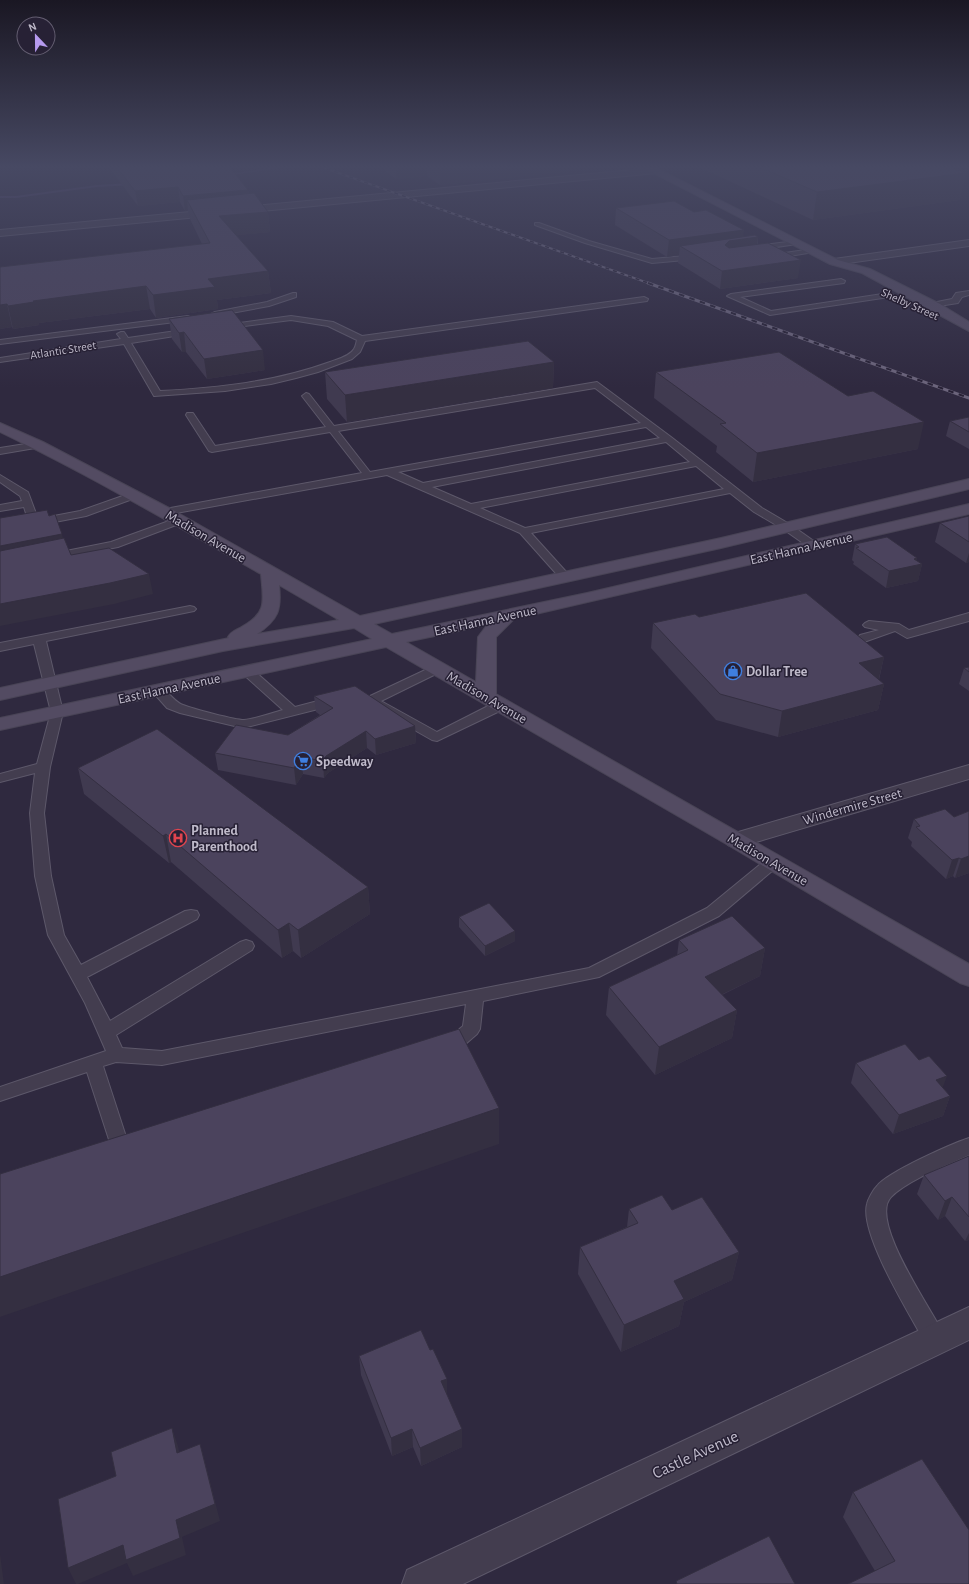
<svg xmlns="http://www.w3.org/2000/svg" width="969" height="1584" viewBox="0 0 969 1584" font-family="'Alegreya Sans',sans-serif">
<rect width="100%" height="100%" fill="#2f293f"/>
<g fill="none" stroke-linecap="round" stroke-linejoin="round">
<path fill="#4a3e65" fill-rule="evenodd" d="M282,166H295L225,176L223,175Z
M132,183L133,185L97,187L16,198H0V196H16L97,185Z"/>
<defs>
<path id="lane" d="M535,223H539L589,241L652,259L696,255L699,257L696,259L652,263L585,243L535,225Z
M795,241L798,243L797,244L756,250L753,248L756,246Z
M812,249L814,250V252L771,259L768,257L771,255Z
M841,279L845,281L844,283L740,297L771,311L889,293L893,295L889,297L770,315L727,296L731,294Z
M969,291V295L962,297L958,303L932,307L928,305L932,303L952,299L956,293Z
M293,293H296V297L269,306L215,316L211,314L215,312L267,302Z
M644,297L648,299L647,301L365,341L360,352L352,359L318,372L296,378L271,384L225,391L154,396L124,344L0,362V358L121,339L117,334L121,332H124L128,338L190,329L194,331L193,333L131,343L160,391C218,388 275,382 330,362C338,359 350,356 354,349C356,346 356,343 357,340L328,326L291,320L222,329V325H225L291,316L333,322L362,336Z
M188,316L192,318L191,320L0,344V340Z
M597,382L671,437L762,508L791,525L818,544L819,546L818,548H810L783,529L754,512L730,493L531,533L569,575L571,577L565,580L561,579L520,533L387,475L165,515L160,512L165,509L362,473L330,432L212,452L209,451L186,415L187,413H193L215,446L326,427L302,396L306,393L309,394L334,426ZM595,388L641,423L370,472L338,431ZM646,427L660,438L423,483L398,472ZM666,442L690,462L471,504L432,487ZM696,466L724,489L525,528L480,508Z
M38,442L41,443L43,445L41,447L0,454V448Z
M0,475L28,492L38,519L80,511L134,492L139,495L138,497L86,516L34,526L29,523L24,507L0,511V505L22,501L20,496L0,482Z
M180,517L184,518L185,520L184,522L118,547L51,560L46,557L51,554L111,542Z
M190,606L194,607L196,609L194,611L46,641L63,712L50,767L44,813L51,876L64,935L81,965L185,911L191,910L197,911L199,915L197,919L87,977L110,1021L240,942L246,940L252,942L254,946L252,950L116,1035L122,1048L162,1051L589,968L707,908L768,858L773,857L778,858L780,862L778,866L719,916L599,977L483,1001L480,1029L477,1034L462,1047L447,1052L441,1050L438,1045L441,1040L450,1037L463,1026L466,1004L162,1065L116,1062L103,1066L130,1149L128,1155L121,1157L114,1155L87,1072L0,1101V1087L106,1051L85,1003L48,935L35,876L30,813L35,773L0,782V774L37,764L51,712L34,644L0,651V643Z
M969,613V621L907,638L895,631L864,642L860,641L858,638L860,635L879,630L865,627L863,625L865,623L869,621L899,624L909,630Z
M438,664L442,665L444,668L442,671L381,701L437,732L496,702H506L507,705L506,708L437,741L432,740L374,707L367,700L368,697Z
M247,667L251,668L295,707L333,697L338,698L339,701L338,704L243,728L180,713L167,708L151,690L153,687C165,684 172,701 183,705C193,709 235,720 244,720C256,719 271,713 283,710L243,674L241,671L243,668Z
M969,1138V1155C947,1165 908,1180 891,1197C868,1221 934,1312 946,1339L943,1346L935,1349L927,1346C912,1318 859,1234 867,1204C868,1199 873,1190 877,1186C888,1172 951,1144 969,1138Z"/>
<path id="street" d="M654,168L657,169L658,171L657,173L0,236V230Z
M969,240V246L834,265L829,262L834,259Z
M969,765V779L736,848L728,845L724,840L728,835Z
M969,1307V1340L463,1584H402L407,1570Z"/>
<path id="secondary" d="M640,166H652L838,260L870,269L940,304L969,322V331L862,273L830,264Z
M0,423L43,442L171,509L360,616L721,538L969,479V489L721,548L374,624L392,634L587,593L969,504V514L514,619L496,637V694L969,964V986L960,983L728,845L386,647L0,730V718L372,639L354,628L223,651L0,700V688L229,638L228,637C231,631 237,630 243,626C268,612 263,600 261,574C175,525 89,475 0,432ZM279,585L339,620L257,634C278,620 282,610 279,585ZM487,625L478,637L476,682L406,642Z"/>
</defs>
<use href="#lane" stroke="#5d586a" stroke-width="2"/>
<use href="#street" stroke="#5d586a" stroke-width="2"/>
<use href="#secondary" stroke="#494456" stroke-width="2"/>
<use href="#lane" fill="#433d4f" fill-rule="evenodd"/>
<use href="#street" fill="#433d4f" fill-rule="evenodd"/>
<use href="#secondary" fill="#534b62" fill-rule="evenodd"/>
<defs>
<path id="rail-far1" d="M319,166L651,284"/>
<path id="rail" d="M648,283L969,398"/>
</defs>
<use href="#rail-far1" stroke="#6b647b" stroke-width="2"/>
<use href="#rail" stroke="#6b647b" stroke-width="3"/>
<use href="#rail-far1" stroke="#272135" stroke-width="1.5" stroke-dasharray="4" stroke-linecap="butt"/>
<use href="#rail" stroke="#272135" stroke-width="2" stroke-dasharray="5.5" stroke-linecap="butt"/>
</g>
<path fill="#403a50" d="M108,166H216L248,190L249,194L268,212L270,232L236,235L268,271L271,293L217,300L218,309L156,318L150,309L39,323V325L13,329L12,327L0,329V267L202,244L190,219L188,211H185L180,202L138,206Z
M379,166H580L579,170L440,185L427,176L396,179Z
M697,166H947L960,200L813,220Z
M616,208L743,237H758V244L798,278L720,289L678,263L679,255L667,257L615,225Z
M169,319L265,370L207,379L186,352H182L172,339Z
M554,362L553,388L347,422L327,399L325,372Z
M656,372L918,449L753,482L716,452L717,446L654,398Z
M969,417V449L946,436L950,421Z
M969,516V562L966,563L935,542L940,523Z
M855,544L917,558L916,561L922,564L918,581L886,588L853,564L854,562L852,560Z
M699,617L884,657L879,680L884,684L878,710L778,737L716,720L651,648L653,623Z
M969,667V691L959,684L964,668Z
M314,696L415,726L416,743L376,755L367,748L328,773L324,778L303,774L296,785L218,770L215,753L288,735L320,715L316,712Z
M78,768L368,887L370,914L301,958L293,951L282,958L171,862L169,863L84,794Z
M969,811V873L955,878L953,876L946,879L911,846L912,842L908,838L914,819L954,817Z
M459,917L515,941L485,956L459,927Z
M679,940L765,948L760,976L722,995L737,1010L732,1038L655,1075L606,1015L609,987L677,956Z
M856,1063L943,1088L950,1096L943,1116L893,1134L851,1083Z
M969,1156V1240L965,1241L945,1216L938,1220L917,1194L924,1175Z
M629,1209L672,1210L739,1252L732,1280L684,1302L679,1326L621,1352L578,1274L580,1247L627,1227Z
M430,1350L447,1379V1395L462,1447L421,1466L413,1447L392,1456L361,1375L359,1356Z
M853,1492L969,1530L875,1571L843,1517Z"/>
<path fill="#342f41" d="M396,166H427V176L396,179Z
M470,166H580L579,170L440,185V169Z
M966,173L960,200L813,220L817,192Z
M178,187L180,202L138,206L135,191Z
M248,190L250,205L187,200L188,211H185L183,196Z
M268,212L270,232L222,237L219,216Z
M744,230L743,239L758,237L756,255L680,246L679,255L667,257L669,240Z
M801,260L798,278L720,289L722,271Z
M268,271L271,293L217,300L218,309L156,318L153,295L208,279Z
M146,286L150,309L39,323V325L13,329L8,306L33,301Z
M7,304L12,327L0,329V305Z
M184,332L186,352H182L179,333Z
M263,350L265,370L207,379L204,359Z
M554,362L553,388L347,422L345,395Z
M924,422L918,449L753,482L757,453Z
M62,534L66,550L0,563V546Z
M969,553V562L966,563Z
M917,558L915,566L922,564L918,581L886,588L889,571L914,559Z
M149,574L153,594L114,604L0,626V604Z
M884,657L878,682L859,663Z
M884,684L878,710L778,737L782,711Z
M415,726L416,743L376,755L375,739Z
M366,731L367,748L328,773L324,778L323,761L326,756Z
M301,757L303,774L296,785L294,768Z
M166,834L171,862L169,863L163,836Z
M969,856V873L955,878L961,859Z
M959,858L953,876L946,879L952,860Z
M368,887L370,914L301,958L298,930Z
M289,923L293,951L282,958L278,930Z
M515,931V941L485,956V946Z
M765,948L760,976L700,1005L705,977Z
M737,1010L732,1038L655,1075L659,1047Z
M947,1076L940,1095L936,1080Z
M950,1096L943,1116L893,1134L899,1115Z
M499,1108V1144L0,1317V1277Z
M952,1197L945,1216L938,1220L945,1201Z
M969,1233V1240L965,1241Z
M739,1252L732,1280L684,1302L679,1326L621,1352L624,1325L674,1281Z
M447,1379V1397L441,1381Z
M172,1428L178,1446L183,1470L177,1453Z
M412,1429L413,1447L392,1456L391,1438Z
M462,1429V1447L421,1466L420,1448Z
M200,1444L205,1462L220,1521L182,1537L186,1555L133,1576L127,1563L78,1584H76L68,1568L176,1520Z
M0,1554L4,1584H0Z"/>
<path fill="#4b435d" stroke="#342f41" d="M116,166H216L217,168L230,167L248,190L183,196L178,187L135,191Z
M435,166H470L440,169Z
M757,166H947L966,173L817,192Z
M254,193L268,212L219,216L268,271L208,279L215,287L153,295L146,286L33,301L34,302L8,306L7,304L0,305V267L210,243L187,200Z
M674,201L694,212L706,210L744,230L669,240L616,208Z
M755,235L758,237L729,241L725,245L729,248L768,243L801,260L722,271L680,246Z
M232,310L263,350L204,359L184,332L179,333L169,319Z
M528,341L554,362L345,395L325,372Z
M779,352L848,396L873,391L924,422L757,453L720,424L726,423L656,372Z
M969,417V432L950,421Z
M47,510L49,516L55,514L62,534L0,546V518Z
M969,516V542L940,523Z
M887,537L917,558L914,559L922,564L889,571L856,548L859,547L855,544Z
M64,538L71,555L109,548L149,574L110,583L0,604V551Z
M806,593L884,657L859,663L884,684L782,711L720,694L653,623L695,614L699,617Z
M969,667V672L964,668Z
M355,686L415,726L375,739L366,731L326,756L323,761L301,757L294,768L215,753L236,725L288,735L333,708L314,696Z
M157,729L368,887L298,930L289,923L278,930L166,834L163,836L78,768Z
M945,809L954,817L969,811V856L961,859L959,858L952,860L916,827L920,826L914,819Z
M489,903L515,931L485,946L459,917Z
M732,916L765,948L705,977L737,1010L659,1047L609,987L688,950L679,940Z
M459,1029L499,1108L0,1277V1174Z
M905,1044L919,1060L929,1056L947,1076L936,1080L950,1096L899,1115L856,1063Z
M969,1156V1217L952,1197L945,1201L924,1175Z
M662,1195L672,1210L702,1197L739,1252L674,1281L684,1299L624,1325L580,1247L638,1223L629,1209Z
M421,1330L430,1350L433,1349L447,1379L441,1381L462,1429L420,1448L412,1429L391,1438L359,1356Z
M172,1428L177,1453L200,1444L215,1504L176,1520L180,1538L126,1560L123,1545L68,1568L58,1499L116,1476L111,1452Z
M922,1459L969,1530V1584H848L895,1561L853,1492Z
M769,1536L795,1584H677L676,1581Z"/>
<linearGradient id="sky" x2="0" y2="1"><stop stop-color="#1a1723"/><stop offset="0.43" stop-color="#474963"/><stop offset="1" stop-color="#474963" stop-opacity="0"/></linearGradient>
<rect width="969" height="388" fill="url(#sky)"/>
<defs>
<symbol id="shop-ring" viewBox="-11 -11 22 22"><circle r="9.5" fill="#272135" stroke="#3f7fe0" stroke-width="1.5"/><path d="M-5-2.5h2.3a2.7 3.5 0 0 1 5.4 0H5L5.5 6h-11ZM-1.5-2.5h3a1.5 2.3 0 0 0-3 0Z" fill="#3f7fe0"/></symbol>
<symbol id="supermarket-ring" viewBox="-11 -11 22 22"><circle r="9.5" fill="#272135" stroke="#3f7fe0" stroke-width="1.5"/><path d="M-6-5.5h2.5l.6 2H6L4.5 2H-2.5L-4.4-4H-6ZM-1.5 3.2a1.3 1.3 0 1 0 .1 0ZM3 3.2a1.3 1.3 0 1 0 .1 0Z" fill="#3f7fe0"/></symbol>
<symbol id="hospital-ring" viewBox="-11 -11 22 22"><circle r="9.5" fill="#272135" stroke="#e0444e" stroke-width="1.5"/><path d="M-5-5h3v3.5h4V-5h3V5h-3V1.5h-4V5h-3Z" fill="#e0444e"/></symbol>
</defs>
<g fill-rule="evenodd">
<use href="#shop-ring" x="723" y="661" width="20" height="20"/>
<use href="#supermarket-ring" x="293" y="751" width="20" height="20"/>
<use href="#hospital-ring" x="168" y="828" width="20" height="20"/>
</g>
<g text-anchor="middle" stroke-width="3" stroke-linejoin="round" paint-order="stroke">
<g font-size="12" fill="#bfbaca" stroke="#272135">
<text transform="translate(910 304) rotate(24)" y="4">Shelby Street</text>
<text transform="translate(63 350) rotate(-9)" y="4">Atlantic Street</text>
</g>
<g font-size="14" fill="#bfbaca" stroke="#272135">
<text transform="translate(206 536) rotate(30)" y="5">Madison Avenue</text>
<text transform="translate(801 548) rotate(-13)" y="5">East Hanna Avenue</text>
<text transform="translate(485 620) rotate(-12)" y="5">East Hanna Avenue</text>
<text transform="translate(169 688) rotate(-12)" y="5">East Hanna Avenue</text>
<text transform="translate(487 697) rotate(30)" y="5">Madison Avenue</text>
<text transform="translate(852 806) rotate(-16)" y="5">Windermire Street</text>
<text transform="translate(768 859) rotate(30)" y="5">Madison Avenue</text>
</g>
<g font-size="14" font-weight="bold" fill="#bfbaca" stroke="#272135" text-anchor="start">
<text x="746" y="676">Dollar Tree</text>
<text x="316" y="766">Speedway</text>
<text x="191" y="835">Planned<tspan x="191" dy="16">Parenthood</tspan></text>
</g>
<g font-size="17" fill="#bfbaca" stroke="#272135">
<text transform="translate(695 1454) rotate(-25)" y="6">Castle Avenue</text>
</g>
</g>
<g transform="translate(36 36) rotate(338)"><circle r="19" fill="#272135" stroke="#645e71"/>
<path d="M0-3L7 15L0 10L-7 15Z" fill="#b69aee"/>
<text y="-6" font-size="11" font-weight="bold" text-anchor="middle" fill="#bfbaca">N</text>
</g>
</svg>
